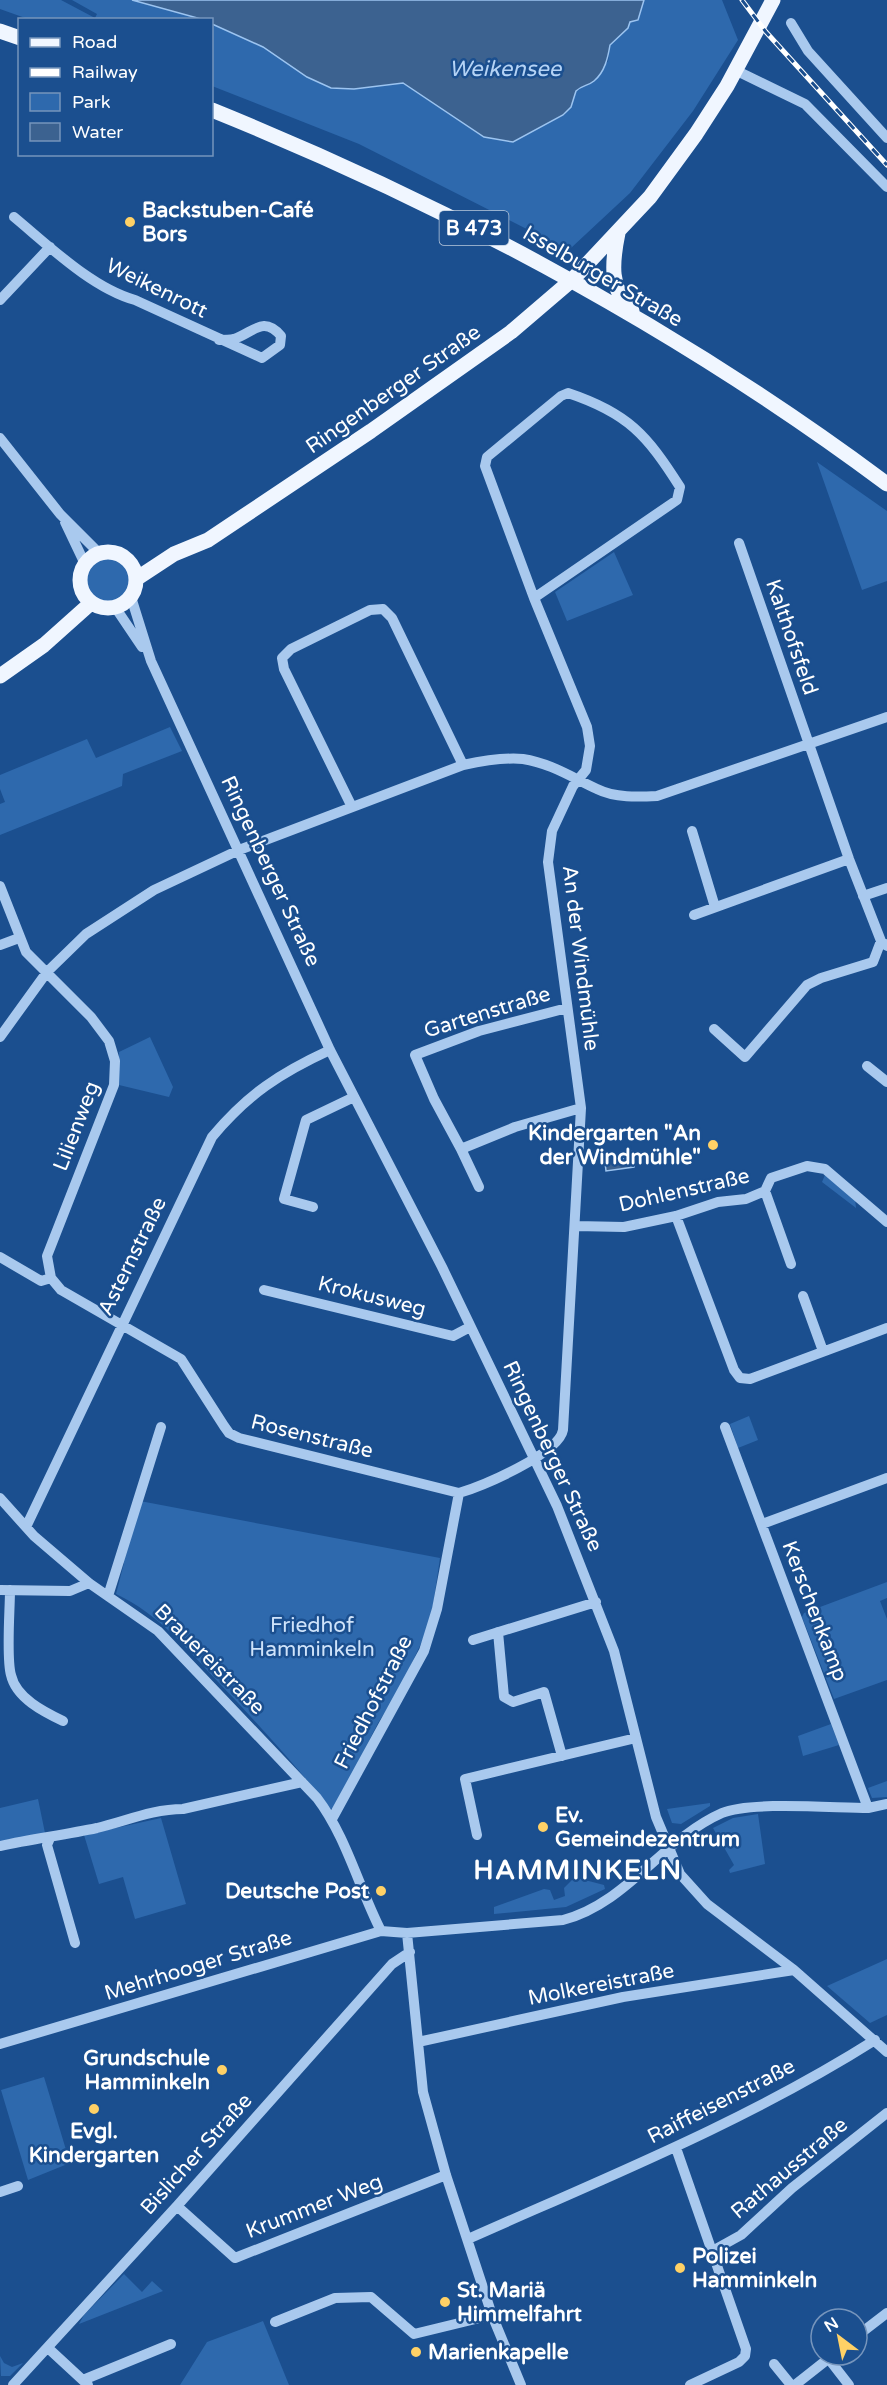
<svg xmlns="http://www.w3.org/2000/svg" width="887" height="2385" viewBox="0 0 887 2385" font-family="'Varela Round',sans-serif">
<rect width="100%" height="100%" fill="#1b4f8f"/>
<path fill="#2e69ad" d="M0,0H61L95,18L97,14L72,0H132L201,19H28L0,9Z
M644,0H722L738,40L693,111L630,193L571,248H564L359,144L212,86V24L263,47L307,77L331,88L354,89L403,83L484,137L517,138L564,115L571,107L576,91L581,86L589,84L608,61L610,45L630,22L638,20Z
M817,462L887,511V581L862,590Z
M614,552L633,595L567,621L555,592Z
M84 580a23 23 0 1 1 46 0a23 23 0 1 1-46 0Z
M170,727L182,751L123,774L122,786L0,835V804L5,802L0,789V775L87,739L96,758Z
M150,1037L173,1087L169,1097L119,1085V1052Z
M825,1175L855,1199L856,1208L822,1182Z
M749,1416L758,1440L738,1448L730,1424Z
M140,1501L440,1558L431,1619L425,1635L399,1690L378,1723L335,1808L330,1809C296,1765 258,1724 220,1684C188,1650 159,1614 116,1594L124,1563L120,1562Z
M887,1582V1598L880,1601L887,1619V1680L834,1699L802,1617L804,1613Z
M831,1724L839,1745L803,1756L798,1736Z
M887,1781V1797L872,1798L868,1788Z
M38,1799L45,1833L0,1843V1808Z
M710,1803V1806L681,1824L672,1823L667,1809Z
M758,1814L765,1864L730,1873L729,1870L734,1865L713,1828L733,1818Z
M161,1818L186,1904L135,1919L123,1877L99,1884L84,1835Z
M581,1879L604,1885L605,1889L566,1907L494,1914V1907L544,1889L550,1890L554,1900L565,1896L564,1888L572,1880Z
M887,1959V2015L870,2023L827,1986Z
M44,2077L70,2163L28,2180L1,2090Z
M124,2274L142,2292L152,2281L163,2291L79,2324L84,2315Z
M263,2321L289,2385H180L207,2342Z
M0,2356L4,2363L12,2367L23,2363L10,2376H1Z"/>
<path fill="#3c6290" stroke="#9cc4f0" stroke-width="1.5" d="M132,0H644L638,20L630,22L628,28L610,45C608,57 605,72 594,81C588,86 582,85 576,91L571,107L563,115L513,142L484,137L403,83L354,89L331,88L307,77L263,47L212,24V20L201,19Z
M631,1151L638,1154L634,1167L606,1171L605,1162L629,1158Z"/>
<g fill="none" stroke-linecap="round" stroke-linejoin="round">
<path stroke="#a9c9ee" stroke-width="10" d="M791,23L808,51L887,138
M735,70L805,104L887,187
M14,217C49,246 92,288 135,300L262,358L280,345L281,336C263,315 253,333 234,339C229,340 223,340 219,340
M0,300L50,247
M568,393C628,413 647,435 680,487L677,500L534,598L485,466L487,457L561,396Z
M0,438L60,514L99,553
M65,522L85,564
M739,543L849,859L881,941L887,946
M131,597L151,661L330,1050L442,1267L557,1506L614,1651L656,1817L680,1874L707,1904L794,1970L887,2052
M115,607L142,647
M352,807L284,669L282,658L291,649L370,610L383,609L392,618L463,765
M692,831L715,907
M0,886L26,952L91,1017L109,1041L115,1061L114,1085L47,1256L51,1278L61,1290L181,1359L224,1426L229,1433L239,1438L459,1493C482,1486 559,1454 563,1430L581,1108L548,862L552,831L573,786L586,770L590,746L587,727L534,598
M863,896L887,888
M694,915L849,859
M0,945L19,938
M567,1008L479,1031L415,1055L434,1099L461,1149L515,1127L581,1108
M714,1029L745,1057L807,985L821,978L873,962L881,941
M0,1037L47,972L86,934L154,890L239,850L463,765C482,761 503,757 523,759C550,763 573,778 597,789C615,798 638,797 657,796L887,717
M867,1066L887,1082
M461,1149L479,1187
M765,1191L791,1264
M313,1207L284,1199L306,1120L354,1097
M676,1216L734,1370L740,1378L750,1379L887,1328
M576,1226L624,1227L676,1216L718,1202L746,1199L765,1191L771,1178L807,1166L825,1169L887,1222
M0,1257L41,1281L51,1278
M264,1290L453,1336L470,1327
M803,1296L823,1351
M725,1427L868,1808
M0,1498L34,1536L89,1583L158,1631L317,1798C346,1836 359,1888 381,1931
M762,1524L887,1478
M26,1527L212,1137C248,1094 280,1073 330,1050
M0,1590L70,1591L89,1583
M10,1590C10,1610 6,1658 11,1675C16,1698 44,1712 63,1721
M108,1596L161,1427
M498,1632L504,1697L513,1702L544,1692L562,1756
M473,1640L596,1602
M332,1819L424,1651L437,1609L459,1493
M477,1835L465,1779L636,1738
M50,1838L47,1845L75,1943
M0,1846C32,1839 64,1835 97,1828C126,1821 153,1809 183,1809L302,1782
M407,1933L423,2092L446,2175L492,2315L521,2385
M418,2042L623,1997L794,1970
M0,2044L381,1931L407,1933L563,1920C626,1904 663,1839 722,1813C750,1801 834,1808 868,1808L887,1804
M676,2148L746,2349L745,2356L739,2362L690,2385
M0,2192L18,2186
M177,2206L235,2258L446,2175
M468,2239C605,2178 747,2121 875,2040
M714,2250L741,2235L792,2188L887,2113
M275,2322L335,2298L371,2297L414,2334L492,2315
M857,2336L887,2313
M48,2348L88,2385
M828,2358L849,2385
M774,2364L791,2385
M83,2380L171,2344
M13,2385L177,2206L392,1964L410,1952
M795,2385L833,2355"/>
<path stroke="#f0f6ff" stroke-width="15" d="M0,31L20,38
M212,110C452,207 679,329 887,484
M618,233C612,262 609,289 632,311
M80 580a28 28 0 1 1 56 0a28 28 0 1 1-56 0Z
M136,579L174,554L208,540L371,431L511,332L573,279L650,197L696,134L727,86L773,0
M0,676L44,645L91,603"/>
<defs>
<path id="rail" d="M742,0L766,32L887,165"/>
</defs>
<use href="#rail" stroke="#fff" stroke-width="5"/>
<use href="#rail" stroke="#1b4f8f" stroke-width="3" stroke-dasharray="9" stroke-linecap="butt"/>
</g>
<g fill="#ffd166" stroke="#1b4f8f" stroke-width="2">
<circle cx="130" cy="222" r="6"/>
<circle cx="713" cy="1145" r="6"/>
<circle cx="543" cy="1827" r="6"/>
<circle cx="381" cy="1891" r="6"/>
<circle cx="222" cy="2070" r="6"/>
<circle cx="94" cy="2109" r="6"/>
<circle cx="680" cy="2268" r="6"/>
<circle cx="445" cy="2302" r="6"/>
<circle cx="416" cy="2352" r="6"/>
</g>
<g text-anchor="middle" stroke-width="5" stroke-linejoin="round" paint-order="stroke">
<rect fill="#1b4f8f" stroke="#bbcadd" stroke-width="1.5" x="439.5" y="211" width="69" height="34" rx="4.5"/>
<g font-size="20" font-weight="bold" fill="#fff">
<text x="474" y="235">B 473</text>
</g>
<g font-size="21" font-weight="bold" fill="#fff" stroke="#1b4f8f" text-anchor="start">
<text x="142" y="217">Backstuben-Café<tspan x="142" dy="24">Bors</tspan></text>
<text x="701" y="1140" text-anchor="end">Kindergarten "An<tspan x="701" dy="24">der Windmühle"</tspan></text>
<text x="555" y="1822">Ev.<tspan x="555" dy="24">Gemeindezentrum</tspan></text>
<text x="369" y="1898" text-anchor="end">Deutsche Post</text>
<text x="210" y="2065" text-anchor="end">Grundschule<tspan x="210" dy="24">Hamminkeln</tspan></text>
<text x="94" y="2138" text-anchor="middle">Evgl.<tspan x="94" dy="24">Kindergarten</tspan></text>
<text x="692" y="2263">Polizei<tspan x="692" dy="24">Hamminkeln</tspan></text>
<text x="457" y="2297">St. Mariä<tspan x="457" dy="24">Himmelfahrt</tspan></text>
<text x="428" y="2359">Marienkapelle</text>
</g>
<g font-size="21" fill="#fff" stroke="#1b4f8f">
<text transform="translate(603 276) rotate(30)" y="7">Isselburger Straße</text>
<text transform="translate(157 288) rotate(26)" y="7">Weikenrott</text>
<text transform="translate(393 389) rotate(-35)" y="7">Ringenberger Straße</text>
<text transform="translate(792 637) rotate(71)" y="7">Kalthofsfeld</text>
<text transform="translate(271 871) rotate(65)" y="7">Ringenberger Straße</text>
<text transform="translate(581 958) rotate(83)" y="7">An der Windmühle</text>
<text transform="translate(487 1012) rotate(-17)" y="7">Gartenstraße</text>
<text transform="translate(76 1126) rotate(-69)" y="7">Lilienweg</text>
<text transform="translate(684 1190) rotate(-13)" y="7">Dohlenstraße</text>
<text transform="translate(132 1256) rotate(-64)" y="7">Asternstraße</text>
<text transform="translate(372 1296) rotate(14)" y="7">Krokusweg</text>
<text transform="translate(312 1436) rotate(14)" y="7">Rosenstraße</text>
<text transform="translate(553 1456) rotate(65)" y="7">Ringenberger Straße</text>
<text transform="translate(815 1611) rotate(69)" y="7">Kerschenkamp</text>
<text transform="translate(210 1659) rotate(45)" y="7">Brauereistraße</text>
<text transform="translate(373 1702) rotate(-63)" y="7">Friedhofstraße</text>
<text transform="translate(198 1965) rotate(-17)" y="7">Mehrhooger Straße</text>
<text transform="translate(601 1984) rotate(-11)" y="7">Molkereistraße</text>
<text transform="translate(721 2101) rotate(-27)" y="7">Raiffeisenstraße</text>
<text transform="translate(196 2154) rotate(-48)" y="7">Bislicher Straße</text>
<text transform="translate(789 2168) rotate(-40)" y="7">Rathausstraße</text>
<text transform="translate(314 2206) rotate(-21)" y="7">Krummer Weg</text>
</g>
<g font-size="21" fill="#cfe3fa" stroke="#1b4f8f">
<text x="312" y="1632">Friedhof<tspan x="312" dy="24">Hamminkeln</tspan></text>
</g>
<g font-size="22" font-style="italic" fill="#b5d3f5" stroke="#1b4f8f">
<text x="505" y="76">Weikensee</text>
</g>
<g font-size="27" font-weight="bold" letter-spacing="1.5" fill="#fff" stroke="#1b4f8f">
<text x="578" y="1879">HAMMINKELN</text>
</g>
</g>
<rect x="18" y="18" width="195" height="138" fill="#1b4f8f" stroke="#7695bc" stroke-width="1.5"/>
<rect x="30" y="38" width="30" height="9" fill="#f0f6ff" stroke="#7695bc" stroke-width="1.5"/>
<text x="72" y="48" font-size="18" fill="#ffffff">Road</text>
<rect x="30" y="68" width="30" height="9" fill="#ffffff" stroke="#7695bc" stroke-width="1.5"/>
<text x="72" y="78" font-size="18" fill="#ffffff">Railway</text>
<rect x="30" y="93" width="30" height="18" fill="#2e69ad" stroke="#7695bc" stroke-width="1.5"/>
<text x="72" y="108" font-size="18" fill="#ffffff">Park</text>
<rect x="30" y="123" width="30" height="18" fill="#3c6290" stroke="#7695bc" stroke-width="1.5"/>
<text x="72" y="138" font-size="18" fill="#ffffff">Water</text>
<g transform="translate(839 2337) rotate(328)"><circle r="28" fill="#1b4f8f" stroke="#7695bc" stroke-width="1.5"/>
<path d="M0-4.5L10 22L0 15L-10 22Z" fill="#ffd166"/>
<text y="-9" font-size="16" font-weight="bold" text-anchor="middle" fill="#ffffff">N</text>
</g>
</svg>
